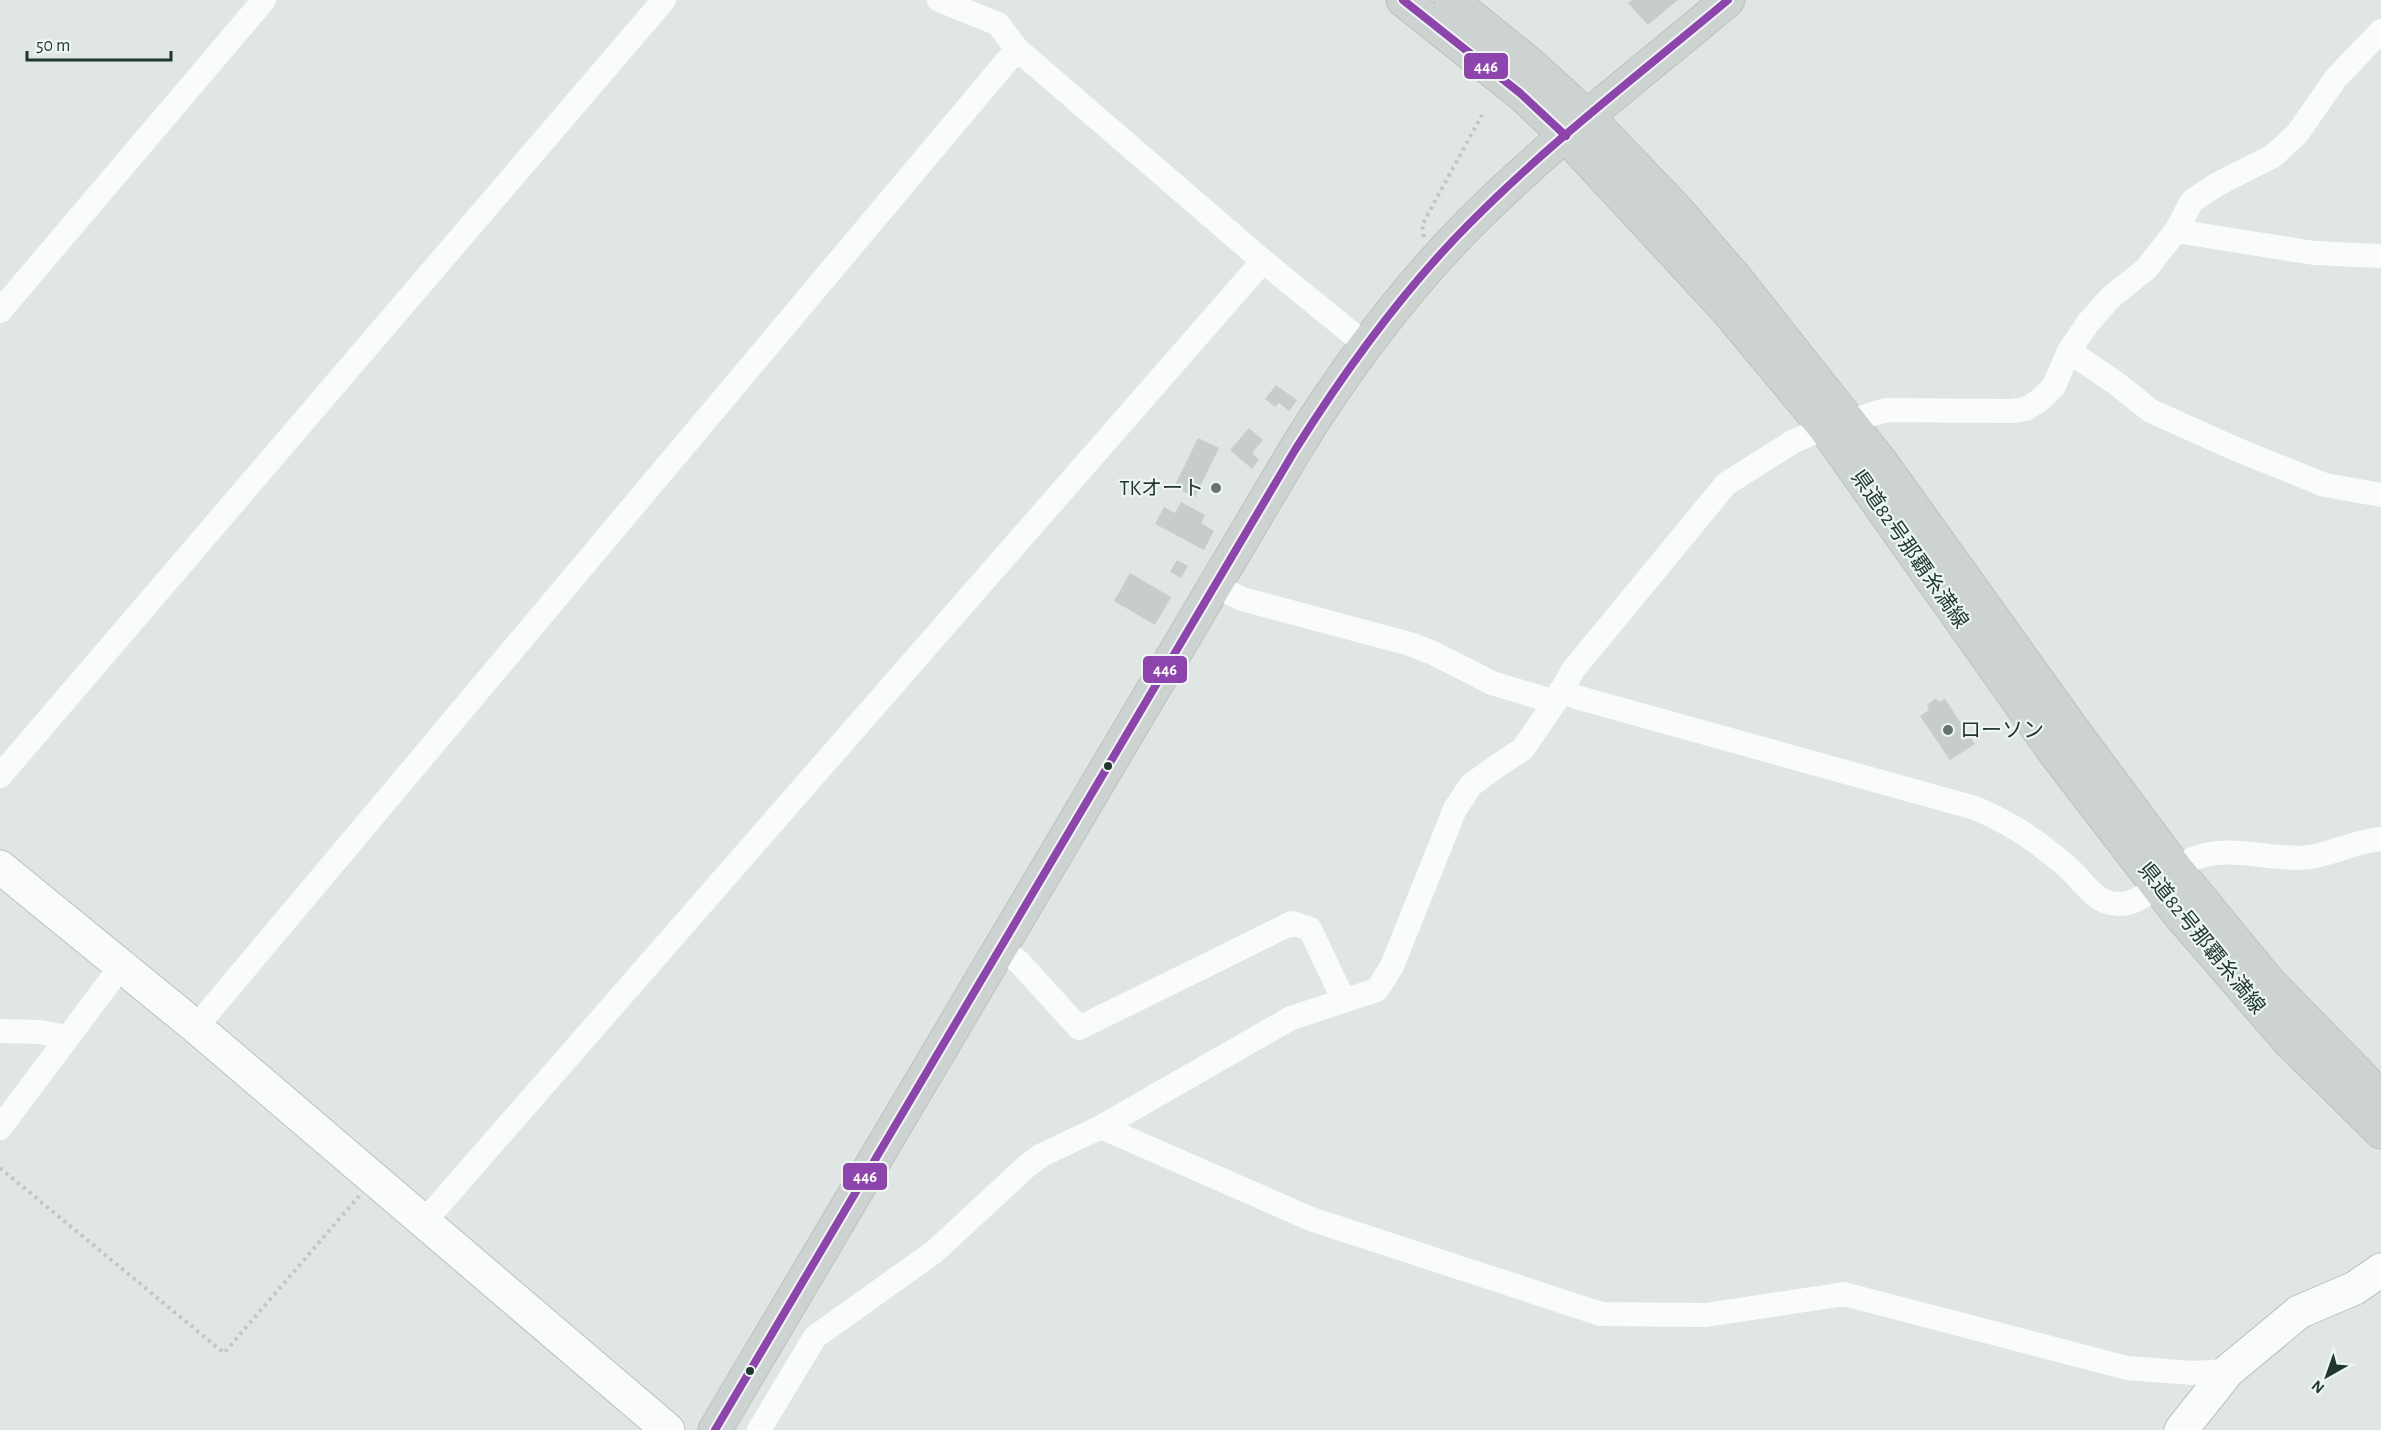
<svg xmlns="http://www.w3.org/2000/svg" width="2381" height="1430" viewBox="0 0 2381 1430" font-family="'Alegreya Sans','Noto Sans JP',sans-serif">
<rect width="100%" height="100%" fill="#e0e6e3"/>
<path fill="#c7cdca" d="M1632,0H1678L1648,25L1628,3Z
M1276,385L1297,400L1289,411L1279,403L1275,407L1265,399Z
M1249,428L1263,440L1252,453L1259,460L1252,469L1230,450Z
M1198,438L1219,448L1195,497L1174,487Z
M1181,502L1205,515L1201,523L1214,531L1204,550L1155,524L1164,507L1175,513Z
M1177,560L1188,566L1181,578L1170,572Z
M1130,573L1171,597L1155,625L1114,601Z
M1936,698L1939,702L1945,699L1975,744L1950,760L1920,716L1929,710L1927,705Z"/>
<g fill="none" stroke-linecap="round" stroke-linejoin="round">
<defs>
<path id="secondary" d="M0,867L196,1027L668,1430
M2181,1430L2228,1371L2299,1312L2355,1288L2381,1270"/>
<path id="primary" d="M1403,0L1520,93L1566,136L1726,309L1825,428L2055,753L2179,914L2288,1040L2381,1132
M1451,0L1530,64L1588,117L1676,209L1738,281L1881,462L2073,730L2177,870L2268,981L2381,1097
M715,1430L1295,450C1345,369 1403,291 1470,223C1550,143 1641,73 1728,0"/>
</defs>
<use href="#secondary" stroke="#b9c2be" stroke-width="35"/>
<use href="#primary" stroke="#bac3bf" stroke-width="35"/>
<path stroke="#bec7c3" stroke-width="4" stroke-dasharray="3 4.5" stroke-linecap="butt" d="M1424,237L1422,225L1482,115
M0,1168L224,1353L359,1196"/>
<path stroke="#fafbfb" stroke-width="24" d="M939,0L998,24L1017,49L1263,261L1366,345
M2176,231L2314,253L2381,256
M0,311L264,0
M2069,351L2117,384L2151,411L2238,450L2325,485L2381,495
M1850,421L1886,410L2011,411L2026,409L2040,400L2054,386L2069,351L2088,323L2110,298L2146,269L2176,231L2192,201L2216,185L2273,156L2297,134L2336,78L2381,31
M1216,586L1242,599L1410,644L1433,653L1492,683L1555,702
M1561,690L1576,697L1975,808C2009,822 2038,841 2066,866C2080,877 2090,896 2107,902C2141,914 2166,871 2193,859C2229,843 2274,862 2310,857C2334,853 2357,841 2381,839
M0,776L664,0
M1001,948L1019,962L1079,1028L1292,923L1310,929L1344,1001
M196,1027L1017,49
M0,1031L40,1032L67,1037
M1101,1127L1311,1219L1601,1314L1706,1315L1844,1294L2127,1368L2192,1373L2228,1371
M0,1128L122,965
M423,1223L1263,261
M759,1430L815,1337L934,1252L1027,1166L1042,1155L1101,1127L1291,1018L1377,990L1392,966L1455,809L1471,785L1497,766L1523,749L1555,702L1573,670L1726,484L1794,441L1825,428"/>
<use href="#secondary" stroke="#fafbfb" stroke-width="33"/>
<use href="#primary" stroke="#ccd3d0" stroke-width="33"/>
<defs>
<path id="bus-1" d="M1403,0L1520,93L1566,136
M715,1430L1295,450C1346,369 1402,291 1470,223C1550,142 1641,73 1728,0"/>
</defs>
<use href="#bus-1" stroke="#edf6f0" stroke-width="12"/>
<use href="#bus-1" stroke="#8e44ad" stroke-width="8"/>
</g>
<g fill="#63746d" stroke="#edf6f0" stroke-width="2">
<circle cx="1216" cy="488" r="6"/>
<circle cx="1948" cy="730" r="6"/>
</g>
<g fill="#1f372e" stroke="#edf6f0" stroke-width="2">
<circle cx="1108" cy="766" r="5"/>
<circle cx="750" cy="1371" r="5"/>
</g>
<g text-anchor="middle" stroke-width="4.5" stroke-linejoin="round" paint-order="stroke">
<g font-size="21" fill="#1f372e" stroke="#edf6f0" text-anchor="end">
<text x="1204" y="495">TKオート</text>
<text x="1960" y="737" text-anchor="start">ローソン</text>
</g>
<g font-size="21" fill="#1f372e" stroke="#edf6f0">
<text transform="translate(1910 549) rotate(55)" y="7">県道82号那覇糸満線</text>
<text transform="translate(2202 938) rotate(51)" y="7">県道82号那覇糸満線</text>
</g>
</g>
<g stroke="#edf6f0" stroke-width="2">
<rect x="1463" y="52" width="46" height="28" rx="6" fill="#8e44ad"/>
<rect x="1142" y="655" width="46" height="29" rx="6" fill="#8e44ad"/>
<rect x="842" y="1162" width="46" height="29" rx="6" fill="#8e44ad"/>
</g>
<g font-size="16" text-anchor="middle" font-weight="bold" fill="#fff">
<text x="1486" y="72">446</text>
<text x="1165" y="675">446</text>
<text x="865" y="1182">446</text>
</g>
<g transform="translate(2327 1376) rotate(220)" stroke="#edf6f0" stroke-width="4.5" paint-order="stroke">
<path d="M0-4.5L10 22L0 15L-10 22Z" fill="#1f372e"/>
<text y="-9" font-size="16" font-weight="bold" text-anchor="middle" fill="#1f372e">N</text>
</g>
<path d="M27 51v9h144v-9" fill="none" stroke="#1f372e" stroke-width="3"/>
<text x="36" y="51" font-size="18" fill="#1f372e" stroke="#edf6f0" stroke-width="4.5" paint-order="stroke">50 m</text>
</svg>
